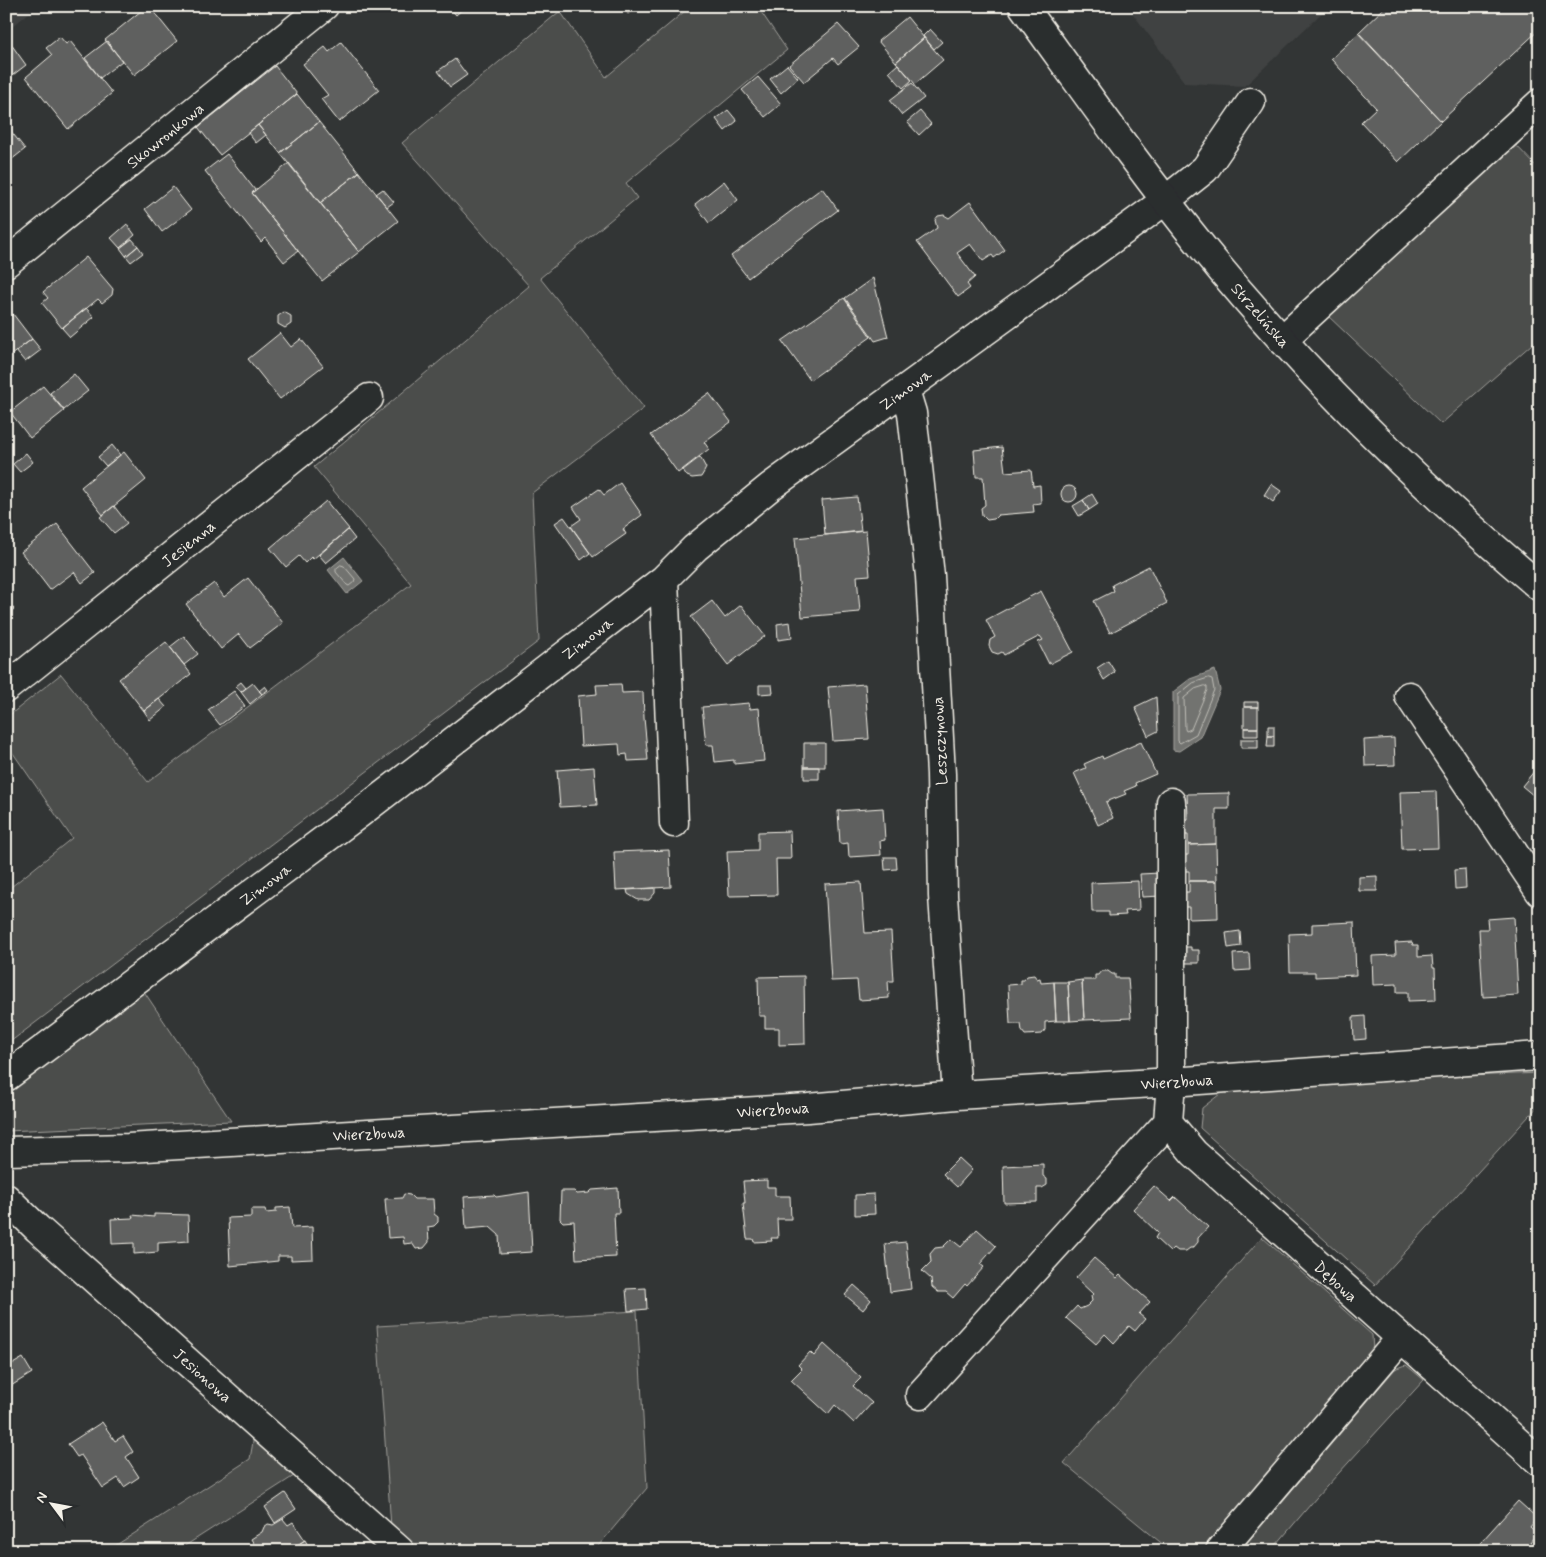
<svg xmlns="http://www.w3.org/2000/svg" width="1546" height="1557" viewBox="0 0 1546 1557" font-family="Mynerve,sans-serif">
<rect width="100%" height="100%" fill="#323535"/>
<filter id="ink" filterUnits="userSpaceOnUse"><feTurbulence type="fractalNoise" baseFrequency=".02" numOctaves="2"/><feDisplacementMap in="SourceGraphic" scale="10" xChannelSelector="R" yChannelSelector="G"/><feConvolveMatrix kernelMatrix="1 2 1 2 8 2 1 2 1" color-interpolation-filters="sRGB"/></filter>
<g filter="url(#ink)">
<path fill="#404242" d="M6,6H37L6,32Z
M1127,6H1329L1245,86L1185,83Z"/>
<path fill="#4b4d4c" stroke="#a09f9a" d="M691,6H757L787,50L626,183L637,198L540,278L644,408L532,493L539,641L6,1045V891L72,838L6,743V718L61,674L148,782L411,584L314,467L529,286L402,143L560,11L606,77Z
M1513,142L1540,170V337L1441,424L1326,314Z
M143,990L231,1121L6,1131V1093L8,1091Z
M1540,1073V1104L1375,1285L1200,1128L1202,1108L1220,1094L1259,1085Z
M1262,1237L1372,1335L1373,1351L1203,1551H1171L1064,1463Z
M637,1311L647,1488L594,1551H417L391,1527L377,1326Z
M1406,1365L1424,1380L1316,1498L1271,1551H1240L1395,1369Z
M254,1436L297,1474L177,1551H107L250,1459Z"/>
<path fill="#727370" stroke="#a6a5a0" d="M344,557L363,581L347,594L328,570Z
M1215,670L1220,690L1200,737L1179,751L1173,750V692L1190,679Z"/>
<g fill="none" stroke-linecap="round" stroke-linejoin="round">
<path stroke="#c0bfb8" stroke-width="1" d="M341,565L344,566L355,579L354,582L349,586L347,585L336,572V569Z
M1209,678L1212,679L1214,690L1196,734L1180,743L1178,741V695L1193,683Z
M1205,686L1207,687V690L1191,729L1186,731L1185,729L1184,698L1195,689Z"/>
</g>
<path fill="#5f605f" stroke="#f4f1e8" d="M147,6H149L177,41L134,75L105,40Z
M452,6H466L456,15L450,8Z
M621,6H637L628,14Z
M1386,6H1540V29L1441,121L1358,33Z
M907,17L924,38L896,62L878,41Z
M838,24L859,47L838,64L833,58L804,82L789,65Z
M930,29L942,42L934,49L923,36Z
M1359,33L1441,121L1398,162L1361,122L1376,108L1331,59Z
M60,37L66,44L70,41L112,93L68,129L26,77L52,55L46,48Z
M924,38L943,60L915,84L896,62Z
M107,41L122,61L100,78L85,58Z
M341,42L379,90L339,122L321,99L328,95L303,64L325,47L329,52Z
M11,44L26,65L9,78L6,74V48Z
M455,59L467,75L450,87L438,71Z
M898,64L912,80L903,88L889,72Z
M787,65L798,78L781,93L770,79Z
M275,66L297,94L220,155L198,127Z
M758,77L781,104L765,117L742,90Z
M912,83L924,98L902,115L890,100Z
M297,94L319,122L280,153L258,125Z
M728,110L737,121L725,131L716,119Z
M920,111L931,124L919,135L907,122Z
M319,122L359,172L320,203L280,153Z
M6,125L25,149L6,164V149L11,145L6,139Z
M258,125L266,135L256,143L248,133Z
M227,154L255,190L252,193L254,195L298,251L284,262L265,238L261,242L205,171Z
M289,163L359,252L322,281L252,193Z
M359,172L398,221L359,252L320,203Z
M724,181L738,200L709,223L695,204Z
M173,187L191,210L162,232L145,209Z
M822,188L838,210L748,278L731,256Z
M383,189L394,202L387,207L376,194Z
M970,202L1005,250L994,258L992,255L983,261L970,244L957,253L975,277L967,284L970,288L958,297L917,242L937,228L935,220L938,216L944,215L949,218Z
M127,224L135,235L120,248L111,238Z
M132,239L138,246L126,256L120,248Z
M138,246L143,253L131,262L126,256Z
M86,257L113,289L112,295L102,303L98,299L62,328L42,303L48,298L43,292Z
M873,278L888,337L875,341L845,298Z
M844,298L871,337L810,380L782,341Z
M86,308L94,317L70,337L62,328Z
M284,312L291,316V324L285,328L278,324V316Z
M13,314L32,339L6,359V320Z
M280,333L291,347L301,339L323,366L280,399L248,359Z
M32,339L41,350L25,362L16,351Z
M74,374L88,391L64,410L50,393Z
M43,386L64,411L30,438L10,412Z
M709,393L731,422L704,442L709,449L678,473L651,435Z
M112,445L120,455L106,466L98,457Z
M1002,447L1005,472L1031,470L1033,486L1040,485L1041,503L1033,504L1034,512L998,515L994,519L987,520L982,515L981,508L985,505L983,477H976L974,450Z
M124,452L146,480L103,515L81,487Z
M26,453L33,462L20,472L13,464Z
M700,457L706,468L704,472L701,477L692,478L687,476L683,470Z
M620,483L642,515L623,529L626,534L593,557L571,526L581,519L573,507L599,489L604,495Z
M1271,484L1281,491L1273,502L1264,495Z
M1061 494a8 8 0 1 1 16 0a8 8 0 1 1-16 0Z
M1092,494L1098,504L1089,510L1083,500Z
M857,497L861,531L825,535L822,500Z
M1083,500L1089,510L1079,516L1073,506Z
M326,501L349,529L313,559L311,557L305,563L299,556L286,567L270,548Z
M114,506L127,523L114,533L100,517Z
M564,517L590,553L581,560L555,523Z
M57,524L95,573L82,583L74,572L50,590L21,552Z
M348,530L355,539L326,563L319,555Z
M866,531L870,575L857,576L860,612L802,617L795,538Z
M1149,566L1167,603L1110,633L1094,601L1114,591L1112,585Z
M248,578L283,623L250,648L239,634L221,649L186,604L214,583L224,597Z
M1041,591L1073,652L1049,664L1038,642L1043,640L1040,636L1004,655L1002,652L998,654L992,652L989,646L990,640L995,637L986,620Z
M6,600L14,609L6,615Z
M712,601L725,618L741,605L765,636L728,665L691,617Z
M790,622L792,638L778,640L777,624Z
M184,636L198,654L184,665L170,647Z
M166,642L191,674L144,711L119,679Z
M1108,661L1115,672L1104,680L1097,668Z
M241,682L246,688L241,692L236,686Z
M253,683L262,694L250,704L241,692Z
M621,684L622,693L643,692L644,718L648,760L628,761L627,754L620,755L619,744L581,746L578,696L597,694L596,685Z
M865,684L869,739L833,741L828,687Z
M759,685H772L773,693L759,694Z
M265,686L268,690L262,694L259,691Z
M234,691L245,706L220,725L208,710Z
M1156,697L1158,731L1148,736L1135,707Z
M159,699L166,707L150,720L144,711Z
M1244,702H1258V707H1244Z
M749,703L750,709L759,708L764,761L734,764V760L715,762L713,745H706L702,707Z
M1244,707H1258V728H1244Z
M1268,726H1274V736H1268Z
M1244,728H1258V736H1244Z
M1268,736H1274V747H1267Z
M1394,738L1395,765L1365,766L1364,740Z
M1241,739H1258V748H1241Z
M1141,742L1156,774L1135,783L1136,786L1124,791L1126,794L1106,802L1113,818L1098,825L1074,773L1086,768L1084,764L1102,756L1103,759Z
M804,743H825V767H804Z
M1540,764V805L1532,798L1534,796L1522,786Z
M594,767L597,805L560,807L557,770Z
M804,767H819V779H804Z
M1436,791L1438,848L1402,849L1400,792Z
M1229,793V809H1216V844L1188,845V835H1180L1178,819H1188L1187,794Z
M883,808L885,840L880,841L881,855L849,857L848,843L840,844L838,811Z
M790,831L791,859H776L777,895L729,896L727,851L758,850V832Z
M1216,844L1217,881H1189V871H1181L1178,855H1188V845Z
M669,850L671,887L616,890L614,852Z
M884,857H896L897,869L885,870Z
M1465,869L1466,888L1455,889L1454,870Z
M1160,873L1161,896L1142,897L1140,874Z
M1377,876V891H1359V877Z
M1138,881L1139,910L1125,911L1126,915L1109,916V912H1092L1091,883Z
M1189,881H1217L1218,918L1189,919V907H1181L1179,892H1189Z
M861,882L865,933L891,932L894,981H888L889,998L859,1000L857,980L831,981L825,884Z
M655,888V893L649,900H638L628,894L627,890Z
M1514,917L1518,995L1483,997L1479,929H1488L1487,919Z
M1354,922L1356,975L1315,977V972H1290L1289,934L1312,933V924Z
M1240,931L1241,946L1228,948L1226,933Z
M1412,942L1413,945H1418V957L1432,956L1433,968H1435L1436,1000L1408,1001V992H1397V984L1373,985L1372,956L1396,955L1395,943Z
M1180,947H1191V950H1199V963H1180Z
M1249,953L1250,970L1234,971L1233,954Z
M1101,971H1108L1112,974H1115V978H1128L1131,1018L1084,1020L1082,980H1095V975H1098Z
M1034,975L1037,979L1040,978L1041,983L1054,982L1056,1021L1045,1022V1030L1042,1034L1025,1035L1022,1031L1021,1024H1010L1008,985L1021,984V980H1024L1027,976Z
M804,976L805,1044L779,1045V1028H765V1016H759L758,977Z
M1082,980L1084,1020L1070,1021L1068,982Z
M1054,982H1068L1070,1021H1056Z
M1365,1016L1366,1039L1354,1040L1353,1017Z
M959,1158L972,1170L957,1187L943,1174Z
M1043,1164V1176L1047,1179V1185L1042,1188H1037V1202L1004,1203L1003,1166Z
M767,1180V1187H775V1196H790L791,1219H777L778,1238H771L772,1241L754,1242L753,1239H747L743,1203H745L743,1181Z
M1154,1186L1171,1201L1175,1197L1208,1227L1198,1238V1242L1193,1248H1190L1186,1251H1178L1174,1248L1170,1252L1155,1238L1158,1233L1133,1209Z
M618,1188L619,1213H614L616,1257L576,1259L574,1221L563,1222L560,1219L561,1191H574L577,1194L589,1193L592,1190Z
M529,1192L532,1252L500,1254L499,1235L490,1227L466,1229L464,1197L494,1195L496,1197Z
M404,1194L410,1195L414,1199H433L434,1214L438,1217V1222L434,1226L428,1227L429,1242L424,1248L416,1249L412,1243L404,1244L403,1237L388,1238L385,1199L402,1198Z
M874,1194L875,1214L855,1215V1195Z
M290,1207L292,1228L312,1227L313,1259L291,1260V1256H278V1261L230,1266L228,1218L251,1217V1209H265L266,1213L276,1212V1208Z
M154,1214L188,1215L189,1241L158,1243V1252L134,1254V1243L112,1244L111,1219L133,1218L132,1215L154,1217Z
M977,1229L996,1246L980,1264L984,1267L967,1286L965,1284L953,1298L946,1292H938L932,1287L931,1279L922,1271L931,1262L930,1254L935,1248L943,1247L951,1239L961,1247Z
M906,1242L911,1289L890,1292L885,1244Z
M1094,1258L1117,1278L1120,1275L1150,1302L1139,1314L1145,1319L1135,1331L1129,1326L1114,1343L1105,1334L1096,1344L1066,1318L1077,1306L1080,1309L1087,1306L1092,1301L1091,1296L1093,1294L1076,1278Z
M854,1285L871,1300L863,1310L845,1295Z
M646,1288L647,1309L628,1311L626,1289Z
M824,1344L861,1378L853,1386L872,1403L854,1423L835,1405L828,1414L791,1380L802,1369L798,1365L810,1352L814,1356Z
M23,1358L32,1373L6,1389V1368Z
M102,1422L115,1441L123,1436L133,1452L126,1457L139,1477L124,1487L118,1478L103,1488L81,1455L77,1457L68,1444Z
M285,1493L296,1509L275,1523L265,1507Z
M1518,1501L1537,1518L1530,1527L1537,1533L1530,1542L1540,1551H1473Z
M283,1519L288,1525L293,1522L305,1540L288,1551H258L251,1539L262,1532L264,1527L268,1524L273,1525Z
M305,1540L311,1551H288Z"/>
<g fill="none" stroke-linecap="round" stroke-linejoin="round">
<defs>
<path id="minor" d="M6,263L324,6
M1282,340L1540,103
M905,390L912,413L930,576L941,774L943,896L957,1095
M664,579L674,823
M6,688L369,398
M1409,696L1540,892
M1171,802V1082L1168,1122L1194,1153L1540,1462
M6,1077L360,813L664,579L695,548L770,487L1166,200L1205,169L1251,102
M6,1151L128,1148L808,1108L957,1095L1171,1082L1540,1056
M6,1198L38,1229L400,1551
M920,1395L1168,1122
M1220,1551L1401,1338"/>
<path id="major" d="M1023,6C1082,87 1140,170 1203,248C1304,372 1418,484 1540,587"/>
</defs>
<use href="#minor" stroke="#f4f1e8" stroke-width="31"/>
<use href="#major" stroke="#f4f1e8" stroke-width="31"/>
<use href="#minor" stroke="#2a2d2e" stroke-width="28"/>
<use href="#major" stroke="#2a2d2e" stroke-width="28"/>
</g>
</g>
<g text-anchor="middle" stroke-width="4" stroke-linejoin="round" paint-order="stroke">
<g font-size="16" fill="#f4f1e8" stroke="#2a2d2e">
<text transform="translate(165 135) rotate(-39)" y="6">Skowronkowa</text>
<text transform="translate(1261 315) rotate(49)" y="6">Strzelińska</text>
<text transform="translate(905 389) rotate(-36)" y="6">Zimowa</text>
<text transform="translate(188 543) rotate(-39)" y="6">Jesienna</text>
<text transform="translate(587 638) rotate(-38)" y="6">Zimowa</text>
<text transform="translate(939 741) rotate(-93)" y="6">Leszczynowa</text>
<text transform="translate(265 884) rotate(-37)" y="6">Zimowa</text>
<text transform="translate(1177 1081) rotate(-4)" y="6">Wierzbowa</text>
<text transform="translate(773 1109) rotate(-4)" y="6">Wierzbowa</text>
<text transform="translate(369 1133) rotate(-3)" y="6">Wierzbowa</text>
<text transform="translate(1336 1281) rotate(42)" y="6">Dębowa</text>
<text transform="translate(203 1375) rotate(42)" y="6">Jesionowa</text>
</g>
</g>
<rect width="1546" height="1557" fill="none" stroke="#2a2d2e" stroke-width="25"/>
<rect x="12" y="12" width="1521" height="1532" fill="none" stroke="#f4f1e8" stroke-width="2" filter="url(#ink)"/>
<g transform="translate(52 1504) rotate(302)" stroke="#2a2d2e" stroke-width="4" paint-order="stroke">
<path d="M0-4L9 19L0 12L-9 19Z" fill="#f4f1e8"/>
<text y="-8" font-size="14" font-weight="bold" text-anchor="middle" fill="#f4f1e8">N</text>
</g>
</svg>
